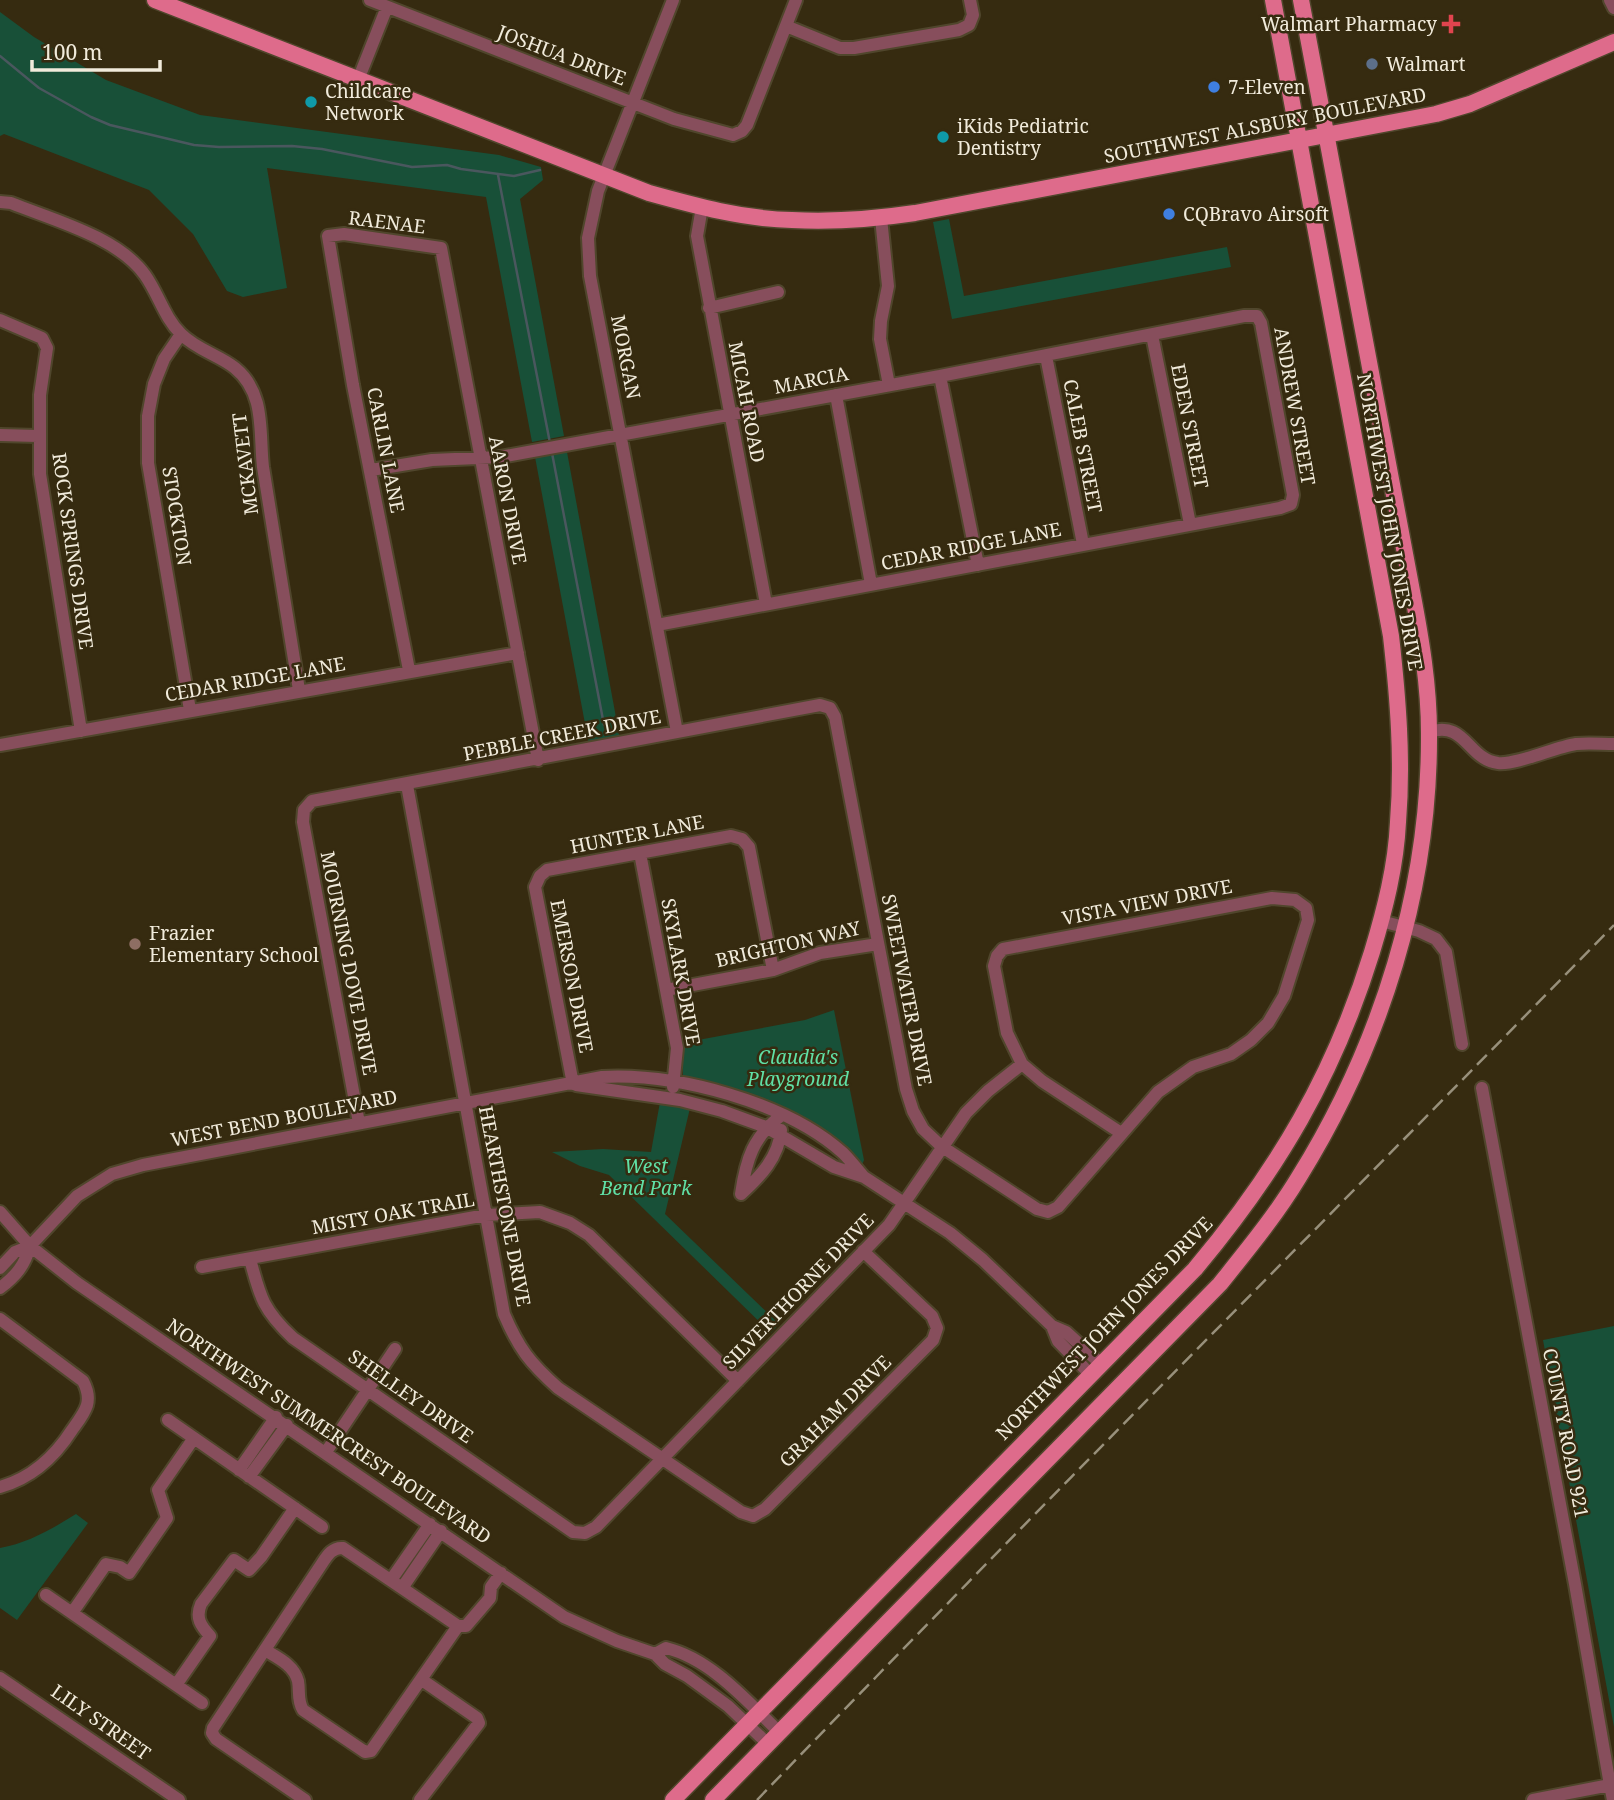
<svg xmlns="http://www.w3.org/2000/svg" width="1614" height="1800" viewBox="0 0 1614 1800" font-family="'Noto Serif',serif">
<rect width="100%" height="100%" fill="#362b10"/>
<path fill="#185038" d="M0,12L34,37L106,80L200,115L499,155L541,167L543,180L520,199L564,436L532,442L486,197L267,168L287,288L243,297L227,291L193,234L149,190L4,134L0,136Z
M949,219L964,296L1227,247L1231,267L952,319L933,222Z
M567,452L620,739L589,745L535,457Z
M834,1010L864,1160L862,1165L840,1146L683,1075L682,1043L805,1020Z
M660,1102L690,1108L665,1214L779,1324L771,1333L609,1175L580,1166L552,1152L603,1149L651,1152Z
M1614,1326V1727L1543,1340Z
M76,1514L88,1523L17,1620L0,1608V1548C28,1543 52,1529 76,1514Z"/>
<g fill="none" stroke-linecap="round" stroke-linejoin="round">
<path stroke="#4a575e" stroke-width="2.5" d="M0,56L39,88L91,117L110,125L194,145L219,147L292,146L322,149L412,167L447,165L461,169L514,176L540,170
M498,175L550,443
M552,453L604,725"/>
<defs>
<path id="minor" d="M370,0L674,119L733,135L742,131L747,125L796,0
M673,0L598,191L588,238L590,276L677,732
M1610,0L1614,8
M786,26L840,48H854L959,30L969,25L973,15L970,0
M358,80L387,7
M0,202L11,203C53,220 118,237 145,275C159,295 164,317 181,334C197,350 219,355 235,368C266,393 259,433 263,467L299,690
M702,207L697,236L766,604
M881,218L888,286L881,321L880,339L889,385
M709,308L778,292
M0,320L42,338L47,348L40,395V474L81,731
M181,334L164,359L154,384L148,416V463L190,710
M1152,335L1190,524
M1046,356L1083,544
M940,376L978,565
M836,395L871,584
M0,435L38,436
M371,470L432,460L500,457L940,376L1244,316H1257L1261,323L1293,495L1291,504L1280,508L657,625
M409,670L353,385L328,236L344,234L441,248L538,760
M1429,732C1466,720 1467,759 1498,763C1517,765 1555,747 1576,744C1588,743 1602,744 1614,744
M0,745L518,653
M407,785L504,1314C519,1349 530,1363 558,1388L741,1512L753,1516L765,1509L933,1340L937,1328L932,1316L863,1251
M640,853L677,1048L673,1087
M1381,921L1419,931L1436,939L1446,952L1462,1044
M666,990L773,970L820,953L878,944
M573,1084L535,887L540,876L547,870L731,836L742,839L749,847L773,970
M576,1085L680,1100L722,1111L766,1127L834,1167L864,1177L950,1233L983,1260L1052,1326L1066,1332L1100,1363
M1482,1088L1575,1584L1610,1785
M359,1123L303,822L304,810L312,801L820,705L830,708L835,717L906,1089L913,1111L923,1129L941,1146L1037,1209L1048,1212L1058,1207L1158,1092L1193,1067L1231,1054L1251,1040L1268,1023L1284,996L1308,920L1306,908L1295,900L1272,898L1003,949L997,956L994,966L1007,1033L1022,1064L1042,1081L1121,1133
M741,1194C746,1160 753,1136 782,1115
M741,1194C760,1177 779,1157 781,1130
M0,1212L30,1246L77,1283L564,1617L617,1641L655,1654L665,1664L687,1676L728,1706L768,1744
M250,1259C260,1297 263,1310 293,1338L573,1532L585,1533L596,1527L889,1225L966,1113L988,1091L1022,1064
M202,1267L486,1215L540,1212L570,1223L589,1235L738,1381
M0,1268L15,1252L30,1246L77,1196L112,1174L143,1165L602,1077C677,1073 786,1102 843,1153C850,1160 857,1169 864,1177
M0,1288C16,1276 25,1265 30,1246
M0,1319L83,1381C94,1402 85,1412 72,1430C54,1458 32,1478 0,1487
M1052,1326L1058,1341L1090,1374
M168,1420L322,1527
M326,1452L395,1349
M239,1470L276,1417
M249,1477L287,1425
M391,1580L430,1524
M402,1588L441,1531
M46,1595L202,1703
M72,1613L106,1564L120,1567L129,1573L167,1518L158,1490L194,1438
M458,1626H466L490,1598L491,1587L501,1573
M265,1650C278,1658 294,1665 298,1681C300,1692 297,1700 303,1710L365,1752L371,1751L458,1626L343,1548C332,1547 327,1556 321,1565L213,1728L212,1733L216,1739L305,1800
M655,1654L666,1648C711,1659 747,1701 779,1732
M0,1678L179,1800
M176,1685L210,1636C201,1626 195,1618 201,1604L234,1560L249,1570L261,1557L295,1508
M420,1800L479,1723L477,1718L422,1680
M1533,1800L1610,1785L1613,1800"/>
<path id="major" d="M155,0L649,193C696,206 743,219 792,220C832,222 875,219 915,213L1436,114L1470,104L1614,42
M673,1800L1195,1269C1278,1170 1334,1075 1372,952C1385,909 1396,866 1398,822C1403,760 1398,698 1391,636L1273,0
M713,1800L1220,1284C1248,1249 1276,1215 1299,1177C1381,1045 1430,889 1429,733C1429,685 1421,638 1412,591L1301,0"/>
</defs>
<use href="#minor" stroke="#50462c" stroke-width="16"/>
<use href="#major" stroke="#50462c" stroke-width="19"/>
<use href="#minor" stroke="#874e5c" stroke-width="12"/>
<use href="#major" stroke="#de6b8b" stroke-width="16"/>
<path stroke="#98907b" stroke-width="2.5" stroke-dasharray="14 7" stroke-linecap="butt" d="M757,1800C1040,1506 1329,1217 1614,925"/>
</g>
<path fill="#e0444e" stroke="#362b10" stroke-width="2.5" d="M1447.5 13.5h7v7h7v7h-7v7h-7v-7h-7v-7h7z"/>
<circle fill="#5c6f8a" stroke="#362b10" stroke-width="2.5" cx="1372" cy="64" r="7"/>
<g fill="#3f7fe0" stroke="#362b10" stroke-width="2.5">
<circle cx="1214" cy="87" r="7"/>
<circle cx="1169" cy="214" r="7"/>
</g>
<g fill="#0f9aa8" stroke="#362b10" stroke-width="2.5">
<circle cx="311" cy="102" r="7"/>
<circle cx="943" cy="137" r="7"/>
</g>
<circle fill="#8d6e63" stroke="#362b10" stroke-width="2.5" cx="135" cy="944" r="7"/>
<g text-anchor="middle" stroke-width="5" stroke-linejoin="round" paint-order="stroke">
<g font-size="19" fill="#f1ebdb" stroke="#362b10" text-anchor="start">
<text x="1437" y="31" text-anchor="end">Walmart Pharmacy</text>
<text x="1386" y="71">Walmart</text>
<text x="1228" y="94">7-Eleven</text>
<text x="325" y="98">Childcare<tspan x="325" dy="22">Network</tspan></text>
<text x="957" y="133">iKids Pediatric<tspan x="957" dy="22">Dentistry</tspan></text>
<text x="1183" y="221">CQBravo Airsoft</text>
<text x="149" y="940">Frazier<tspan x="149" dy="22">Elementary School</tspan></text>
</g>
<g font-size="19" fill="#f1ebdb" stroke="#362b10">
<text transform="translate(562 55) rotate(21)" y="7">JOSHUA DRIVE</text>
<text transform="translate(1265 125) rotate(-11)" y="7">SOUTHWEST ALSBURY BOULEVARD</text>
<text transform="translate(387 222) rotate(7)" y="7">RAENAE</text>
<text transform="translate(626 357) rotate(79)" y="7">MORGAN</text>
<text transform="translate(811 380) rotate(-11)" y="7">MARCIA</text>
<text transform="translate(747 402) rotate(79)" y="7">MICAH ROAD</text>
<text transform="translate(1295 406) rotate(80)" y="7">ANDREW STREET</text>
<text transform="translate(1190 426) rotate(79)" y="7">EDEN STREET</text>
<text transform="translate(1083 446) rotate(79)" y="7">CALEB STREET</text>
<text transform="translate(386 450) rotate(79)" y="7">CARLIN LANE</text>
<text transform="translate(245 464) rotate(-97)" y="7">MCKAVETT</text>
<text transform="translate(508 500) rotate(79)" y="7">AARON DRIVE</text>
<text transform="translate(177 516) rotate(81)" y="7">STOCKTON</text>
<text transform="translate(1390 522) rotate(80)" y="7">NORTHWEST JOHN JONES DRIVE</text>
<text transform="translate(971 546) rotate(-11)" y="7">CEDAR RIDGE LANE</text>
<text transform="translate(73 551) rotate(82)" y="7">ROCK SPRINGS DRIVE</text>
<text transform="translate(255 679) rotate(-10)" y="7">CEDAR RIDGE LANE</text>
<text transform="translate(562 735) rotate(-11)" y="7">PEBBLE CREEK DRIVE</text>
<text transform="translate(637 834) rotate(-11)" y="7">HUNTER LANE</text>
<text transform="translate(1147 902) rotate(-11)" y="7">VISTA VIEW DRIVE</text>
<text transform="translate(788 944) rotate(-13)" y="7">BRIGHTON WAY</text>
<text transform="translate(349 963) rotate(79)" y="7">MOURNING DOVE DRIVE</text>
<text transform="translate(681 972) rotate(80)" y="7">SKYLARK DRIVE</text>
<text transform="translate(572 976) rotate(79)" y="7">EMERSON DRIVE</text>
<text transform="translate(907 990) rotate(79)" y="7">SWEETWATER DRIVE</text>
<text transform="translate(284 1118) rotate(-11)" y="7">WEST BEND BOULEVARD</text>
<text transform="translate(505 1206) rotate(79)" y="7">HEARTHSTONE DRIVE</text>
<text transform="translate(393 1213) rotate(-10)" y="7">MISTY OAK TRAIL</text>
<text transform="translate(798 1291) rotate(-46)" y="7">SILVERTHORNE DRIVE</text>
<text transform="translate(1104 1328) rotate(-46)" y="7">NORTHWEST JOHN JONES DRIVE</text>
<text transform="translate(411 1396) rotate(35)" y="7">SHELLEY DRIVE</text>
<text transform="translate(835 1411) rotate(-45)" y="7">GRAHAM DRIVE</text>
<text transform="translate(329 1431) rotate(34)" y="7">NORTHWEST SUMMERCREST BOULEVARD</text>
<text transform="translate(1566 1433) rotate(79)" y="7">COUNTY ROAD 921</text>
<text transform="translate(101 1722) rotate(35)" y="7">LILY STREET</text>
</g>
<g font-size="19" font-style="italic" fill="#60e0a6" stroke="#362b10">
<text x="798" y="1064">Claudia's<tspan x="798" dy="22">Playground</tspan></text>
<text x="646" y="1173">West<tspan x="646" dy="22">Bend Park</tspan></text>
</g>
</g>
<path d="M32 60v10h128v-10" fill="none" stroke="#f1ebdb" stroke-width="3.5"/>
<text x="42" y="60" font-size="21" fill="#f1ebdb" stroke="#362b10" stroke-width="5" paint-order="stroke">100 m</text>
</svg>
